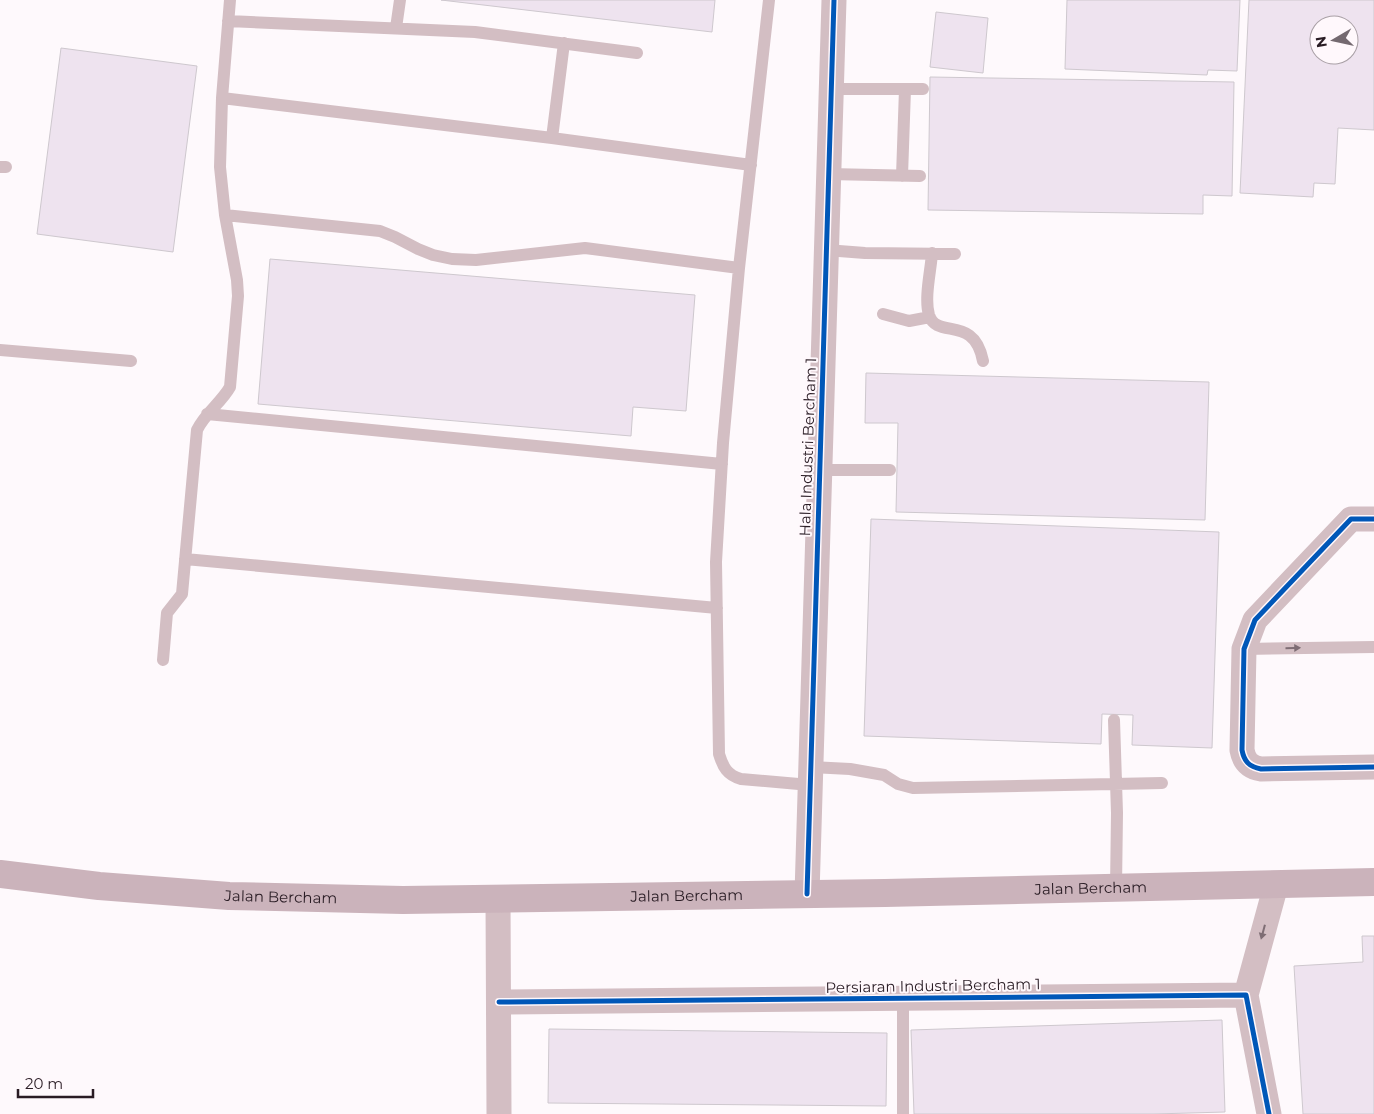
<svg xmlns="http://www.w3.org/2000/svg" width="1374" height="1114" viewBox="0 0 1374 1114" font-family="Montserrat,sans-serif">
<rect width="100%" height="100%" fill="#fef9fc"/>
<path fill="#eee3ef" stroke="#cec8ce" fill-rule="evenodd" d="M441,0H715L712,32Z
M1067,0H1240L1237,71L1208,70L1207,75L1065,69Z
M1249,0H1374V130L1338,128L1335,184L1314,183L1313,197L1240,193ZM1319,25H1349V55H1319Z
M936,12L988,18L983,73L930,67Z
M61,48L197,66L173,252L37,234Z
M930,77L1234,82L1232,196L1203,195V214L928,210Z
M270,259L695,295L686,411L633,407L631,436L258,404Z
M866,373L1209,382L1205,520L896,512L898,423H865Z
M871,519L1219,532L1212,748L1132,745L1133,715L1102,714L1101,744L864,736Z
M1362,936H1374V1114H1303L1294,966L1363,962Z
M1222,1020L1225,1112L1154,1114H914L911,1030Z
M549,1029L887,1033L886,1106L548,1103Z"/>
<g fill="none" stroke-linecap="round" stroke-linejoin="round">
<path stroke="#d3bec3" stroke-width="12" d="M769,0L739,268L723,443L716,562L719,754C723,767 727,775 741,779L810,785
M228,21L475,32L637,53
M396,28L400,0
M831,89H923
M222,98L552,138L751,165
M552,138L564,43
M0,167H6
M829,174L920,176
M902,176L905,89
M225,215L380,231L395,237L418,249L433,255L452,259L476,260L585,248L739,268
M826,250L865,253L955,254
M932,253C931,270 924,298 929,315C937,340 974,314 983,361
M883,314L909,321L930,317
M0,350L131,361
M207,414L722,464
M820,470H890
M185,559L717,608
M1244,649L1374,647
M163,660L167,613L182,594L197,430C205,413 221,403 230,387L238,296L237,280L225,215L220,167L222,98L230,0
M1114,720L1117,813L1116,888
M811,767L850,769L884,775L898,784L913,788L1162,783
M903,999V1114"/>
<path stroke="#d3bec3" stroke-width="25" d="M1374,519H1351L1255,620L1244,649L1242,750C1244,761 1249,767 1261,769L1374,767
M807,894L834,0
M498,898L499,1114
M1246,995L1276,885
M499,1002L1246,995L1269,1114"/>
<path stroke="#cbb3bb" stroke-width="28" id="s1" d="M0,874L99,886L229,896L403,900L885,893L1374,882"/>
<defs>
<path id="cycleway" d="M1374,519H1351L1255,620L1244,649L1242,750C1244,761 1249,767 1261,769L1374,767
M807,894L834,0
M499,1002L1246,995L1269,1114"/>
</defs>
<use href="#cycleway" stroke="#fff8fc" stroke-width="8"/>
<use href="#cycleway" stroke="#0057b8" stroke-width="5"/>
</g>
<defs><path id="oneway-solid" d="M-6-.8H1V-3.2L6.5 0L1 3.2V.8H-6Z" transform="scale(1.25)"/></defs>
<g fill="#7e6d74">
<use href="#oneway-solid" transform="translate(1293 648) rotate(-1)"/>
<use href="#oneway-solid" transform="translate(1263 932) rotate(105)"/>
</g>
<g text-anchor="middle" stroke-width="4" stroke-linejoin="round" paint-order="stroke">
<g font-size="15" fill="#291c24" stroke="#fff8fc">
<text transform="translate(808 447) rotate(-88)" y="5">Hala Industri Bercham 1</text>
<text dy="5" stroke="none"><textPath href="#s1" startOffset="1092">Jalan Bercham</textPath></text>
<text dy="5" stroke="none"><textPath href="#s1" startOffset="688">Jalan Bercham</textPath></text>
<text dy="5" stroke="none"><textPath href="#s1" startOffset="282">Jalan Bercham</textPath></text>
<text transform="translate(933 986) rotate(-1)" y="5">Persiaran Industri Bercham 1</text>
</g>
</g>
<g transform="translate(1334 40) rotate(261)"><circle r="24" fill="#fff8fc" stroke="#a9a0a6"/>
<path d="M0-4L9 19L0 12L-9 19Z" fill="#746970"/>
<text y="-8" font-size="14" font-weight="bold" text-anchor="middle" fill="#291c24">N</text>
</g>
<path d="M18 1089v8h75v-8" fill="none" stroke="#291c24" stroke-width="2.5"/>
<text x="25" y="1089" font-size="15" fill="#291c24" stroke="#fff8fc" stroke-width="4" paint-order="stroke">20 m</text>
</svg>
